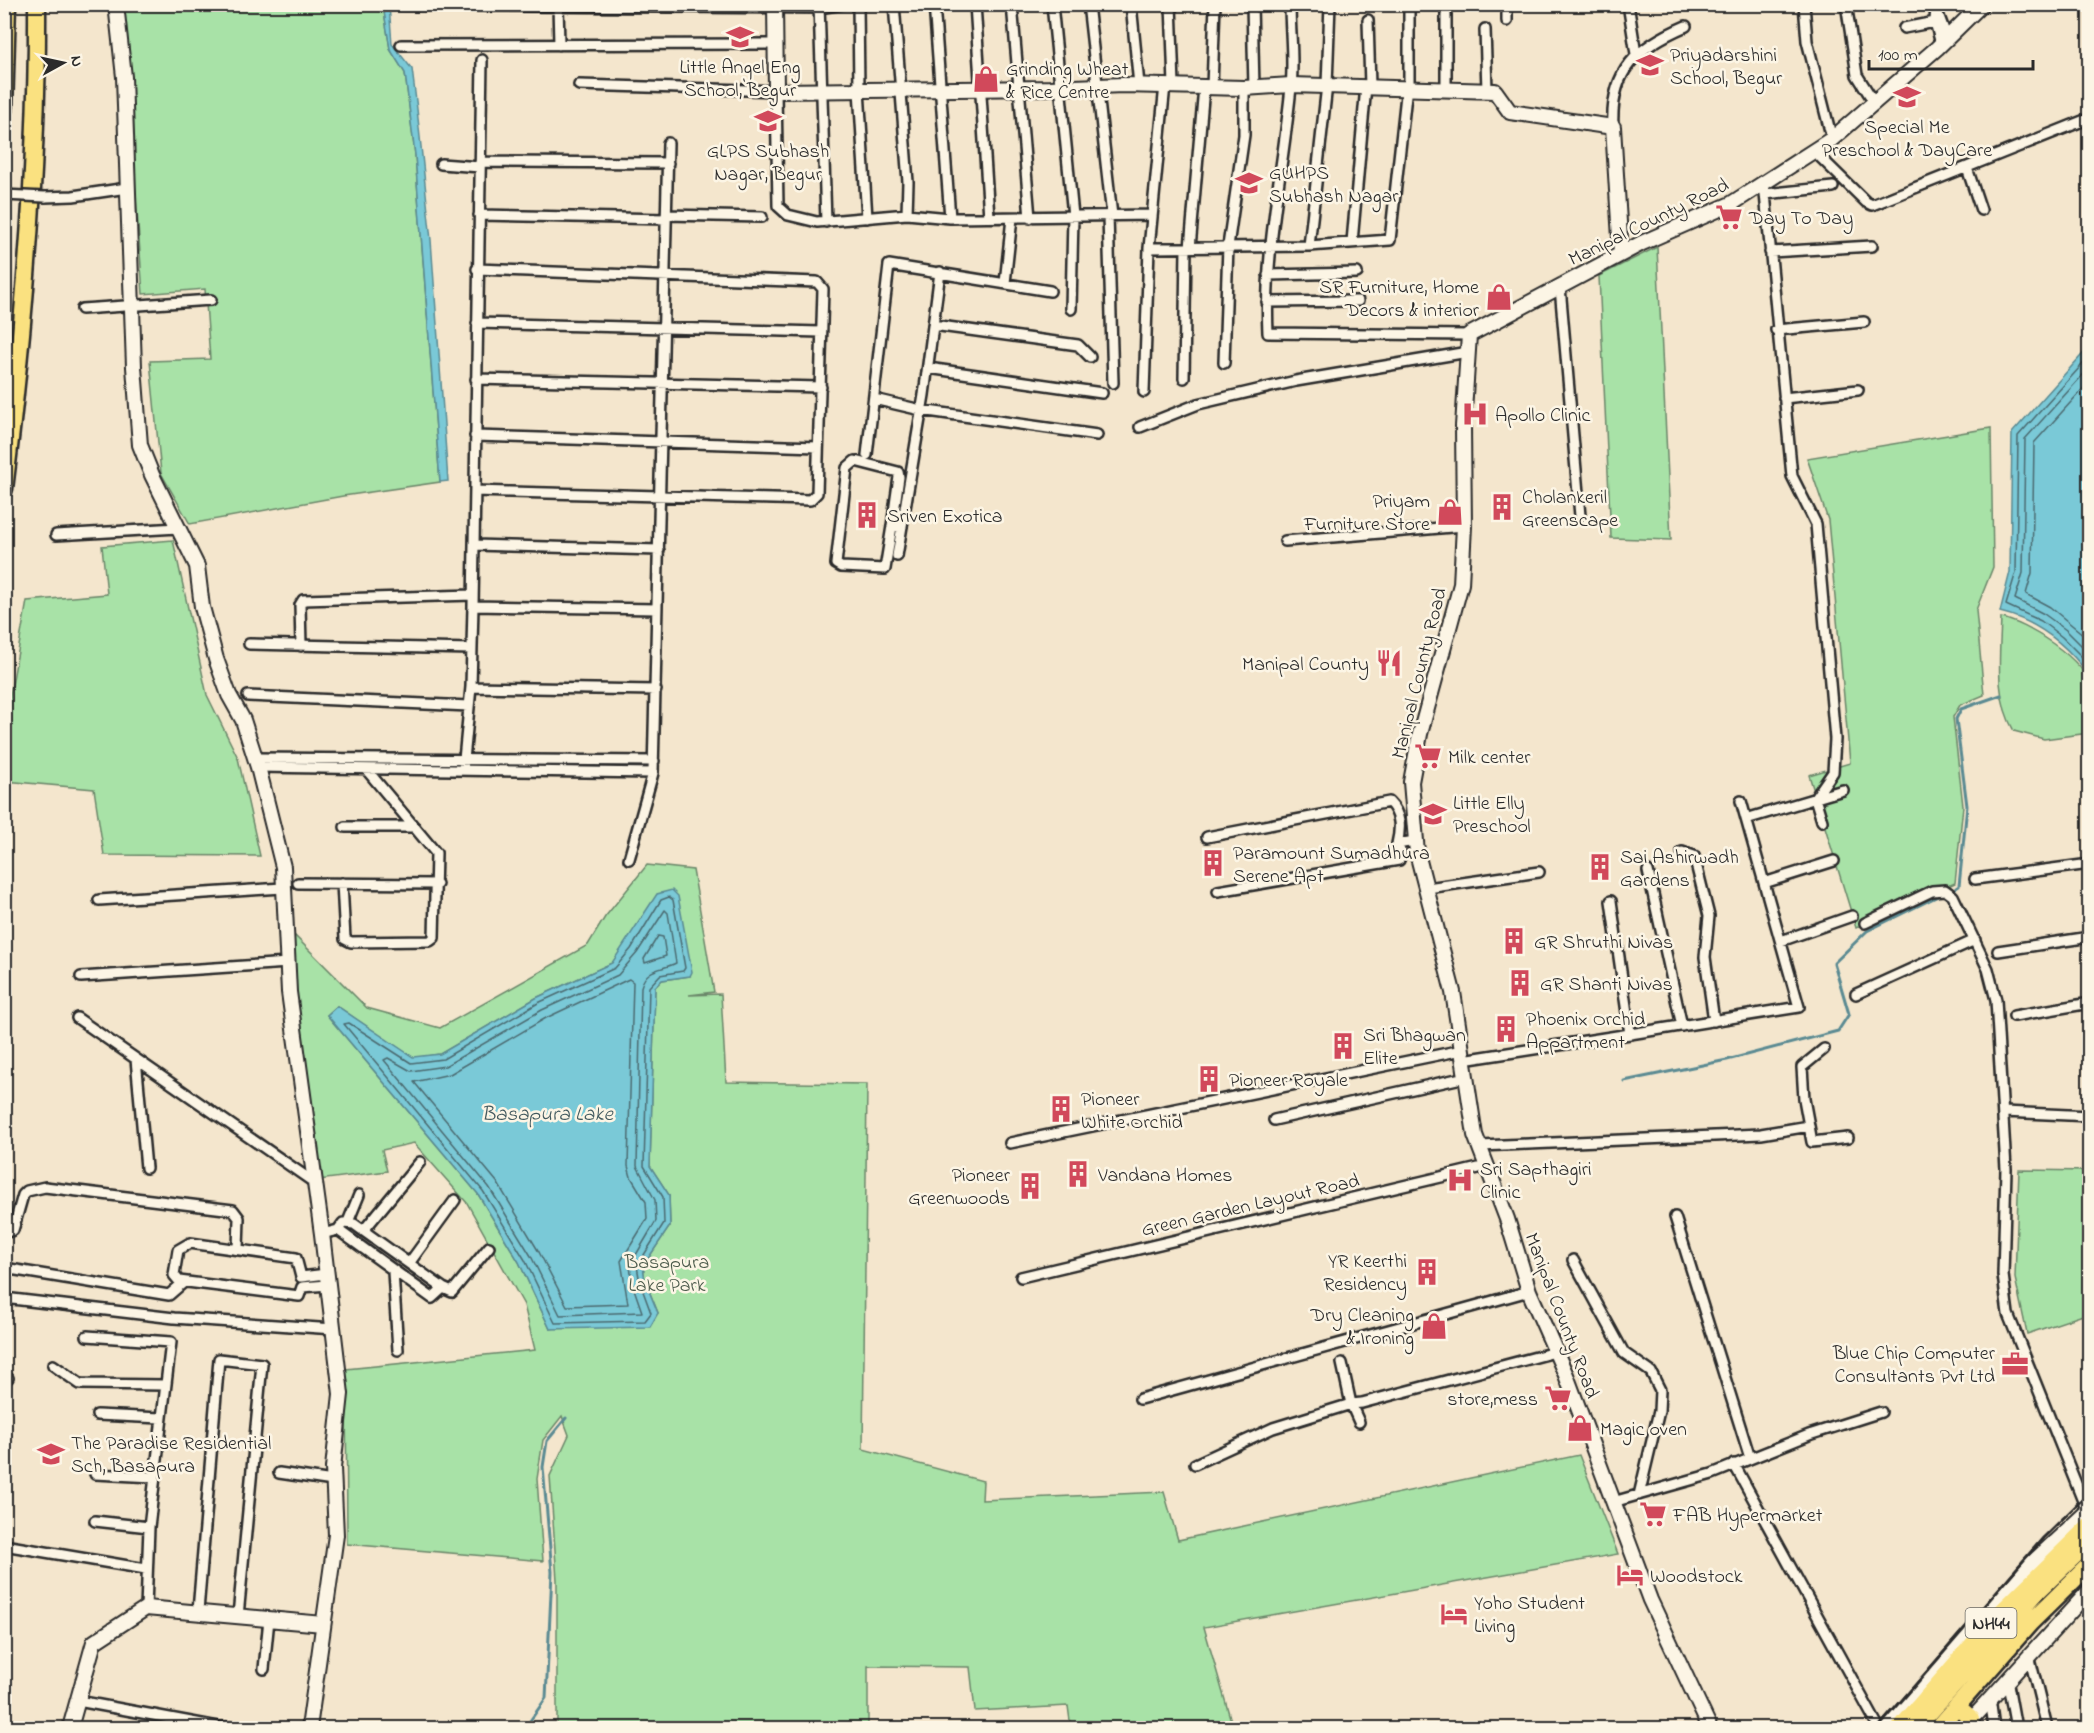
<svg xmlns="http://www.w3.org/2000/svg" width="2094" height="1733" viewBox="0 0 2094 1733" font-family="'Indie Flower',sans-serif">
<rect width="100%" height="100%" fill="#f4e6cd"/>
<filter id="ink" filterUnits="userSpaceOnUse"><feTurbulence type="fractalNoise" baseFrequency=".0167" numOctaves="2"/><feDisplacementMap in="SourceGraphic" scale="12" xChannelSelector="R" yChannelSelector="G"/><feConvolveMatrix kernelMatrix="1 2 1 2 8 2 1 2 1" color-interpolation-filters="sRGB"/></filter>
<g filter="url(#ink)">
<path fill="#a8e2a7" stroke="#6a8669" stroke-width="1.5" fill-rule="evenodd" d="M122,5H383L390,49L405,73L415,155L440,482L343,496L190,524L161,473L150,361L210,359L205,289L143,294Z
M1657,247L1671,540L1611,538L1599,276Z
M1991,428L1993,567L1976,610L1984,695L1960,705L1953,717L1963,806L1955,883L1856,928L1809,775L1850,763L1828,520L1807,458Z
M173,540L207,695L238,758L260,856L104,855L94,789L5,781V724L27,601L107,594L102,546Z
M2001,618C2026,622 2085,660 2090,686C2092,701 2090,718 2089,733L2044,739L2014,731C1994,697 2000,655 2001,618Z
M647,865L693,870L714,992L689,995L721,994L726,1082L867,1084L863,1449L983,1481L982,1500L1164,1492L1178,1540L1579,1455L1618,1554L1204,1627L1233,1728H1071L1068,1706L975,1711L970,1667L868,1666V1728H557V1580L550,1476L569,1435L562,1416L543,1440L537,1479L543,1561L347,1544L346,1369L535,1350L524,1305L467,1203L414,1143L382,1150L387,1171L319,1180L297,1012L293,934L367,1008L440,1028L588,945L605,917ZM626,946L689,976L662,980L655,987L650,1166L669,1195L670,1226L643,1266L645,1281L658,1313L550,1329L519,1262L478,1194L327,1015L337,1006L413,1058L440,1054L536,998L612,963Z
M2019,1170L2089,1171V1313L2027,1334L2015,1278Z"/>
<path fill="#7ac9d7" stroke="#5a8a92" stroke-width="1.5" d="M383,5H389L392,44L412,69L417,109L431,240L448,481L440,482L415,155L405,73L390,49Z
M2089,347V675C2066,644 2038,621 2000,612L2010,572L2012,433Z
M672,890L678,896L692,972L690,976L662,980L655,987L650,1166L669,1195L670,1226L643,1266L645,1281L658,1313L650,1327L550,1329L519,1262L478,1194L327,1015L337,1006L413,1057L440,1054L536,998L612,963L657,894Z"/>
<g fill="none" stroke-linecap="round" stroke-linejoin="round">
<path stroke="#4b6a70" stroke-width="1.5" d="M2090,356L2018,436L2016,572L2006,605L2041,621L2062,637L2090,665
M2090,367L2025,439L2023,573L2015,599L2044,614L2066,630L2090,654
M2090,381L2034,443L2032,573L2026,594L2050,607L2090,640
M669,897L673,900L685,968L683,971L660,975L649,987L644,1166L663,1197L664,1223L637,1266L640,1283L651,1313L645,1321L555,1323L525,1260L483,1191L344,1024L349,1023L411,1063L443,1059L538,1003L615,968L631,949L661,900Z
M665,910L668,913L676,963C663,970 646,967 641,987L637,1166L655,1200L656,1221L630,1265L632,1283L642,1312L560,1315L531,1256L489,1187L384,1060L388,1058L411,1071L445,1066L542,1010L618,975L637,953Z
M658,936L663,937L666,956L645,963L644,959Z
M629,979L633,982L628,1166L631,1177L646,1202L647,1219L621,1261L628,1304L567,1306L539,1252L497,1182L414,1082L450,1074L546,1018Z"/>
<path stroke="#5a8a92" stroke-width="3" d="M1956,888L1959,886L1967,806L1956,719L1961,709L2001,695
M1624,1081L1727,1060L1838,1031L1849,1014L1834,963L1867,931L1938,896
M525,1728L546,1698L552,1572L543,1467L547,1441L566,1418"/>
<defs>
<path id="street" d="M558,4L559,45
M819,4L826,222
M858,4L859,90L867,218
M894,4L908,182L907,214
M934,4L950,218
M975,4L989,217
M1012,4L1030,218
M1052,4L1073,216L1071,309
M1088,4L1112,216
M1131,4L1139,85
M1171,4L1174,85
M1252,4L1254,88
M1290,4C1290,32 1294,60 1291,87C1283,170 1264,250 1268,333L1469,335
M1409,4V86
M1446,4V88
M1628,4L1636,54
M1804,4L1807,41L1832,139
M1936,4L1935,22L1941,44
M397,5L819,8L842,4
M1847,10L1857,75L1874,102
M1937,11L1947,38
M1368,20L1370,86
M1507,21V4
M1904,28L1935,22
M1485,29L1487,90
M401,45L776,44
M579,85L776,91L778,206L788,215L817,222L907,214L950,218L1152,215
M1165,85L1149,248L1309,246L1390,240L1407,86
M1212,87L1215,4
M1613,127C1610,70 1637,47 1686,26
M1814,151L1866,202L1872,205L2090,118
M480,162L668,163
M441,164L480,167
M1967,168L1981,210
M1764,183L1792,476L1816,524L1835,739L1833,772L1815,798
M1765,194L1833,187
M45,197L73,196L127,188
M479,215L666,219
M666,215L762,217
M1108,216L1113,383
M1352,242L1366,86
M1309,246L1327,85L1330,4
M1190,248L1204,87
M1770,252L1872,246
M1268,275L1357,273
M1005,283L1012,218
M1560,287L1580,516
M1267,302L1358,301
M82,309L211,300
M477,323L821,332
M933,325L1078,345L1090,357
M1776,330L1864,322
M1224,363L1228,246L1244,135V88
M928,368L1102,393
M1184,378L1186,248
M476,379L821,387
M1144,392L1149,248
M1784,398L1858,390
M874,399L921,410L1097,435
M1140,427L1198,404L1296,381L1468,352
M475,436L818,447
M867,455L889,265L1050,291
M475,491L810,500L817,493L823,289L817,282L477,269
M892,526L885,569L841,567L836,564L847,468L855,461L898,472L899,477L892,526L902,527
M56,535L178,528
M1285,541L1464,526
M475,545L659,550
M897,556L924,395L940,272
M473,606L657,609
M249,644L472,649
M301,646L300,605L303,600L473,595
M471,687L656,690
M248,696L469,706
M255,758L654,761
M258,767L653,773
M463,770L471,687L473,606L482,60
M1815,798L1822,821
M1746,819L1843,790
M345,827H415
M1207,837L1389,802C1401,814 1401,828 1397,844
M1682,852L1694,856L1709,916L1705,957L1714,1021
M629,859L653,773L668,143
M1648,871L1682,1026
M1975,879L2090,864
M298,883L437,884
M342,883L345,939L351,942L430,941L434,938L436,853L366,769
M1764,883L1834,861
M1427,888L1539,872
M1218,891L1399,860L1401,853L1397,844L1415,841
M99,900L283,888
M1865,923L1932,891L1945,890L1953,896L1988,969L1996,1000L2006,1169L2003,1275L2008,1314L2087,1511
M1781,941L1852,916
M1998,951L2090,937
M81,977L288,963
M1856,994L1975,940
M2014,1016L2090,1003
M77,1018L315,1183
M1630,1034L1799,1007L1741,801
M1824,1049L1802,1067L1804,1099L1812,1142L1848,1138
M136,1059L146,1168
M1463,1060L1630,1034L1611,901
M2004,1112L2090,1116
M1274,1120L1466,1077
M1010,1143L1462,1050
M1480,1146L1761,1134L1809,1126
M1675,1217L1750,1458
M348,1222L359,1195
M364,1230L420,1162
M4,1233L13,1230L23,1195L27,1191L45,1187L233,1210L239,1218L238,1249
M322,1234L338,1230L343,1223L354,1224L443,1288L432,1298L338,1230
M1573,1260L1624,1353L1651,1372L1660,1390L1659,1411L1639,1495
M410,1262L455,1200
M4,1268L169,1295L184,1282
M393,1272L398,1350
M327,1274L301,1277L296,1258L190,1243L178,1250L174,1275L179,1281L299,1296L302,1287L328,1285
M1021,1277L1487,1166
M443,1288L452,1292L489,1247
M4,1298L174,1318L334,1329
M87,1336L171,1342L149,1527L146,1608
M1342,1363L1351,1404L1359,1422
M53,1365L80,1384L165,1385
M4,1377L8,1378
M1140,1399L1529,1291
M97,1415L161,1418
M1195,1464L1273,1428L1351,1404L1362,1403L1555,1352
M1734,1464L1879,1728
M279,1473L333,1481
M95,1474L154,1477
M1613,1502L1712,1474L1809,1435L1881,1412
M95,1521L149,1527
M4,1545L146,1569
M198,1611L219,1359L262,1364L238,1616
M2029,1655L2047,1728
M264,1669L269,1619
M2007,1679L2016,1728
M1990,1698L1994,1728
M78,1701L218,1727L241,1728"/>
<path id="secondary" d="M116,4L124,77L134,367L140,445L152,475L197,566L202,607L216,659L229,695L243,720L258,767L283,867L289,992L322,1234L341,1394L333,1468L336,1535L309,1728
M775,4L776,91L1050,88L1123,85L1244,88L1291,85L1495,91L1510,112L1613,127L1621,254
M70,1728L94,1642L146,1608L323,1624
M1710,1728L1650,1600L1566,1375L1529,1291L1507,1219L1475,1135L1453,992L1417,853L1411,782L1420,734L1461,584L1464,526L1463,426L1469,335L1642,243L1731,204L1832,139L1937,48L1982,4
M1888,1728L2032,1563L2090,1509
M1964,1728L2090,1590"/>
<path id="highway" d="M4,111L7,4
M4,489C24,329 38,166 37,4
M1957,1706L1972,1719
M1900,1728L1998,1615L2090,1525
M1916,1728L2038,1591L2090,1541
M1938,1728L2030,1623L2090,1564"/>
</defs>
<use href="#street" stroke="#2b2b2b" stroke-width="14"/>
<use href="#secondary" stroke="#2b2b2b" stroke-width="18"/>
<use href="#highway" stroke="#2b2b2b" stroke-width="21"/>
<use href="#street" stroke="#fcf5e5" stroke-width="9"/>
<use href="#secondary" stroke="#fcf5e5" stroke-width="14"/>
<use href="#highway" stroke="#fae180" stroke-width="16"/>
<path stroke="#2b2b2b" stroke-width="3" d="M1878,1728L2043,1538L2090,1492"/>
<defs>
<path id="street-bridge" d="M4,195L45,197"/>
</defs>
<use href="#street-bridge" stroke="#2b2b2b" stroke-width="14" stroke-linecap="butt"/>
<use href="#street-bridge" stroke="#fcf5e5" stroke-width="9"/>
</g>
</g>
<defs>
<symbol id="school-bare" viewBox="-9 -9 18 18"><path d="M0-5L7-2L0 1L-7-2ZM-4 1L0 2.5L4 1V4Q0 6-4 4Z" fill="#d1495b" stroke="#fcf5e5" stroke-width="2.5" paint-order="stroke"/></symbol>
<symbol id="shop-bare" viewBox="-9 -9 18 18"><path d="M-5-2.5h2.3a2.7 3.5 0 0 1 5.4 0H5L5.5 6h-11ZM-1.5-2.5h3a1.5 2.3 0 0 0-3 0Z" fill="#d1495b" stroke="#fcf5e5" stroke-width="2.5" paint-order="stroke"/></symbol>
<symbol id="supermarket-bare" viewBox="-9 -9 18 18"><path d="M-6-5.5h2.5l.6 2H6L4.5 2H-2.5L-4.4-4H-6ZM-1.5 3.2a1.3 1.3 0 1 0 .1 0ZM3 3.2a1.3 1.3 0 1 0 .1 0Z" fill="#d1495b" stroke="#fcf5e5" stroke-width="2.5" paint-order="stroke"/></symbol>
<symbol id="hospital-bare" viewBox="-9 -9 18 18"><path d="M-5-5h3v3.5h4V-5h3V5h-3V1.5h-4V5h-3Z" fill="#d1495b" stroke="#fcf5e5" stroke-width="2.5" paint-order="stroke"/></symbol>
<symbol id="building-bare" viewBox="-9 -9 18 18"><path d="M-4-6H4V6H1V3H-1V6H-4ZM-2.5-4.3h1.7v1.8h-1.7ZM.8-4.3h1.7v1.8H.8ZM-2.5-1h1.7V.8h-1.7ZM.8-1h1.7V.8H.8Z" fill="#d1495b" stroke="#fcf5e5" stroke-width="2.5" paint-order="stroke"/></symbol>
<symbol id="restaurant-bare" viewBox="-9 -9 18 18"><path d="M-5-6h1v4h1v-4h1v4h1v-4h1v5L-1.5 .5V6h-2V.5L-5-1ZM5-6V6H3V1.5H1.5Q1.5-4 5-6Z" fill="#d1495b" stroke="#fcf5e5" stroke-width="2.5" paint-order="stroke"/></symbol>
<symbol id="office-bare" viewBox="-9 -9 18 18"><path d="M-6-3h4V-5.5h4V-3h4V5H-6ZM-1-4.5V-3h2v-1.5ZM-6 0V1H6V0Z" fill="#d1495b" stroke="#fcf5e5" stroke-width="2.5" paint-order="stroke"/></symbol>
<symbol id="hotel-bare" viewBox="-9 -9 18 18"><path d="M-6-4.5h1.5V1H6V5H4.5V3h-9V5H-6ZM-4 0a1.8 1.8 0 1 1 3.6 0ZM.5 0V-2.5h3Q6-2.5 6 0Z" fill="#d1495b" stroke="#fcf5e5" stroke-width="2.5" paint-order="stroke"/></symbol>
</defs>
<g fill-rule="evenodd">
<use href="#school-bare" x="721" y="18" width="38" height="38"/>
<use href="#school-bare" x="1631" y="46" width="38" height="38"/>
<use href="#shop-bare" x="967" y="60" width="38" height="38"/>
<use href="#school-bare" x="1888" y="78" width="38" height="38"/>
<use href="#school-bare" x="749" y="102" width="38" height="38"/>
<use href="#school-bare" x="1230" y="164" width="38" height="38"/>
<use href="#supermarket-bare" x="1710" y="198" width="38" height="38"/>
<use href="#shop-bare" x="1480" y="278" width="38" height="38"/>
<use href="#hospital-bare" x="1456" y="395" width="38" height="38"/>
<use href="#building-bare" x="1483" y="488" width="38" height="38"/>
<use href="#shop-bare" x="1431" y="493" width="38" height="38"/>
<use href="#building-bare" x="848" y="496" width="38" height="38"/>
<use href="#restaurant-bare" x="1370" y="644" width="38" height="38"/>
<use href="#supermarket-bare" x="1409" y="737" width="38" height="38"/>
<use href="#school-bare" x="1414" y="795" width="38" height="38"/>
<use href="#building-bare" x="1194" y="844" width="38" height="38"/>
<use href="#building-bare" x="1581" y="848" width="38" height="38"/>
<use href="#building-bare" x="1495" y="922" width="38" height="38"/>
<use href="#building-bare" x="1501" y="964" width="38" height="38"/>
<use href="#building-bare" x="1487" y="1010" width="38" height="38"/>
<use href="#building-bare" x="1324" y="1027" width="38" height="38"/>
<use href="#building-bare" x="1190" y="1060" width="38" height="38"/>
<use href="#building-bare" x="1042" y="1090" width="38" height="38"/>
<use href="#building-bare" x="1059" y="1155" width="38" height="38"/>
<use href="#hospital-bare" x="1441" y="1161" width="38" height="38"/>
<use href="#building-bare" x="1011" y="1167" width="38" height="38"/>
<use href="#building-bare" x="1408" y="1253" width="38" height="38"/>
<use href="#shop-bare" x="1415" y="1307" width="38" height="38"/>
<use href="#office-bare" x="1996" y="1345" width="38" height="38"/>
<use href="#supermarket-bare" x="1539" y="1379" width="38" height="38"/>
<use href="#shop-bare" x="1561" y="1409" width="38" height="38"/>
<use href="#school-bare" x="32" y="1435" width="38" height="38"/>
<use href="#supermarket-bare" x="1634" y="1495" width="38" height="38"/>
<use href="#hotel-bare" x="1611" y="1556" width="38" height="38"/>
<use href="#hotel-bare" x="1435" y="1595" width="38" height="38"/>
</g>
<g text-anchor="middle" stroke-width="5" stroke-linejoin="round" paint-order="stroke">
<rect fill="#fcf5e5" stroke="#6a6863" stroke-width="1.5" x="1965.5" y="1608" width="51" height="30" rx="4.5"/>
<g font-size="18" font-weight="bold" fill="#2b2b2b">
<text x="1991" y="1629">NH44</text>
</g>
<g font-size="20" fill="#2b2b2b" stroke="#fcf5e5" text-anchor="start">
<text x="1670" y="61">Priyadarshini<tspan x="1670" dy="23">School, Begur</tspan></text>
<text x="740" y="73" text-anchor="middle">Little Angel Eng<tspan x="740" dy="23">School, Begur</tspan></text>
<text x="1006" y="75">Grinding Wheat<tspan x="1006" dy="23">&amp; Rice Centre</tspan></text>
<text x="1907" y="133" text-anchor="middle">Special Me<tspan x="1907" dy="23">Preschool &amp; DayCare</tspan></text>
<text x="768" y="157" text-anchor="middle">GLPS Subhash<tspan x="768" dy="23">Nagar, Begur</tspan></text>
<text x="1269" y="179">GUHPS<tspan x="1269" dy="23">Subhash Nagar</tspan></text>
<text x="1749" y="224">Day To Day</text>
<text x="1479" y="293" text-anchor="end">SR Furniture, Home<tspan x="1479" dy="23">Decors &amp; interior</tspan></text>
<text x="1495" y="421">Apollo Clinic</text>
<text x="1522" y="503">Cholankeril<tspan x="1522" dy="23">Greenscape</tspan></text>
<text x="1430" y="507" text-anchor="end">Priyam<tspan x="1430" dy="23">Furniture Store</tspan></text>
<text x="887" y="522">Sriven Exotica</text>
<text x="1369" y="670" text-anchor="end">Manipal County</text>
<text x="1448" y="763">Milk center</text>
<text x="1453" y="809">Little Elly<tspan x="1453" dy="23">Preschool</tspan></text>
<text x="1233" y="859">Paramount Sumadhura<tspan x="1233" dy="23">Serene Apt</tspan></text>
<text x="1620" y="863">Sai Ashirwadh<tspan x="1620" dy="23">Gardens</tspan></text>
<text x="1534" y="948">GR Shruthi Nivas</text>
<text x="1540" y="990">GR Shanti Nivas</text>
<text x="1526" y="1025">Phoenix Orchid<tspan x="1526" dy="23">Appartment</tspan></text>
<text x="1363" y="1041">Sri Bhagwan<tspan x="1363" dy="23">Elite</tspan></text>
<text x="1229" y="1086">Pioneer Royale</text>
<text x="1081" y="1105">Pioneer<tspan x="1081" dy="23">White Orchid</tspan></text>
<text x="1480" y="1175">Sri Sapthagiri<tspan x="1480" dy="23">Clinic</tspan></text>
<text x="1010" y="1181" text-anchor="end">Pioneer<tspan x="1010" dy="23">Greenwoods</tspan></text>
<text x="1098" y="1181">Vandana Homes</text>
<text x="1407" y="1267" text-anchor="end">YR Keerthi<tspan x="1407" dy="23">Residency</tspan></text>
<text x="1414" y="1321" text-anchor="end">Dry Cleaning<tspan x="1414" dy="23">&amp; Ironing</tspan></text>
<text x="1995" y="1359" text-anchor="end">Blue Chip Computer<tspan x="1995" dy="23">Consultants Pvt Ltd</tspan></text>
<text x="1538" y="1405" text-anchor="end">store,mess</text>
<text x="1600" y="1435">Magic oven</text>
<text x="71" y="1449">The Paradise Residential<tspan x="71" dy="23">Sch, Basapura</tspan></text>
<text x="1673" y="1521">FAB Hypermarket</text>
<text x="1650" y="1582">Woodstock</text>
<text x="1474" y="1609">Yoho Student<tspan x="1474" dy="23">Living</tspan></text>
</g>
<g font-size="20" fill="#2b2b2b" stroke="#fcf5e5">
<text transform="translate(1648 221) rotate(-26)" y="7">Manipal County Road</text>
<text transform="translate(1418 673) rotate(-76)" y="7">Manipal County Road</text>
<text transform="translate(1250 1204) rotate(-13)" y="7">Green Garden Layout Road</text>
<text transform="translate(1563 1315) rotate(69)" y="7">Manipal County Road</text>
</g>
<g font-size="20" fill="#4a594a" stroke="#fcf5e5">
<text x="667" y="1268">Basapura<tspan x="667" dy="23">Lake Park</tspan></text>
</g>
<g font-size="21" font-style="italic" fill="#435a5f" stroke="#fcf5e5">
<text x="547" y="1120">Basapura Lake</text>
</g>
</g>
<rect width="2094" height="1733" fill="none" stroke="#fcf5e5" stroke-width="24"/>
<rect x="12" y="12" width="2070" height="1709" fill="none" stroke="#2b2b2b" stroke-width="2" filter="url(#ink)"/>
<g transform="translate(63 63) rotate(82)" stroke="#fcf5e5" stroke-width="4.5" paint-order="stroke">
<path d="M0-4.5L10 22L0 15L-10 22Z" fill="#2b2b2b"/>
<text y="-9" font-size="16" font-weight="bold" text-anchor="middle" fill="#2b2b2b">N</text>
</g>
<path d="M1869 60v9h164v-9" fill="none" stroke="#2b2b2b" stroke-width="3"/>
<text x="1878" y="60" font-size="18" fill="#2b2b2b" stroke="#fcf5e5" stroke-width="4.5" paint-order="stroke">100 m</text>
</svg>
